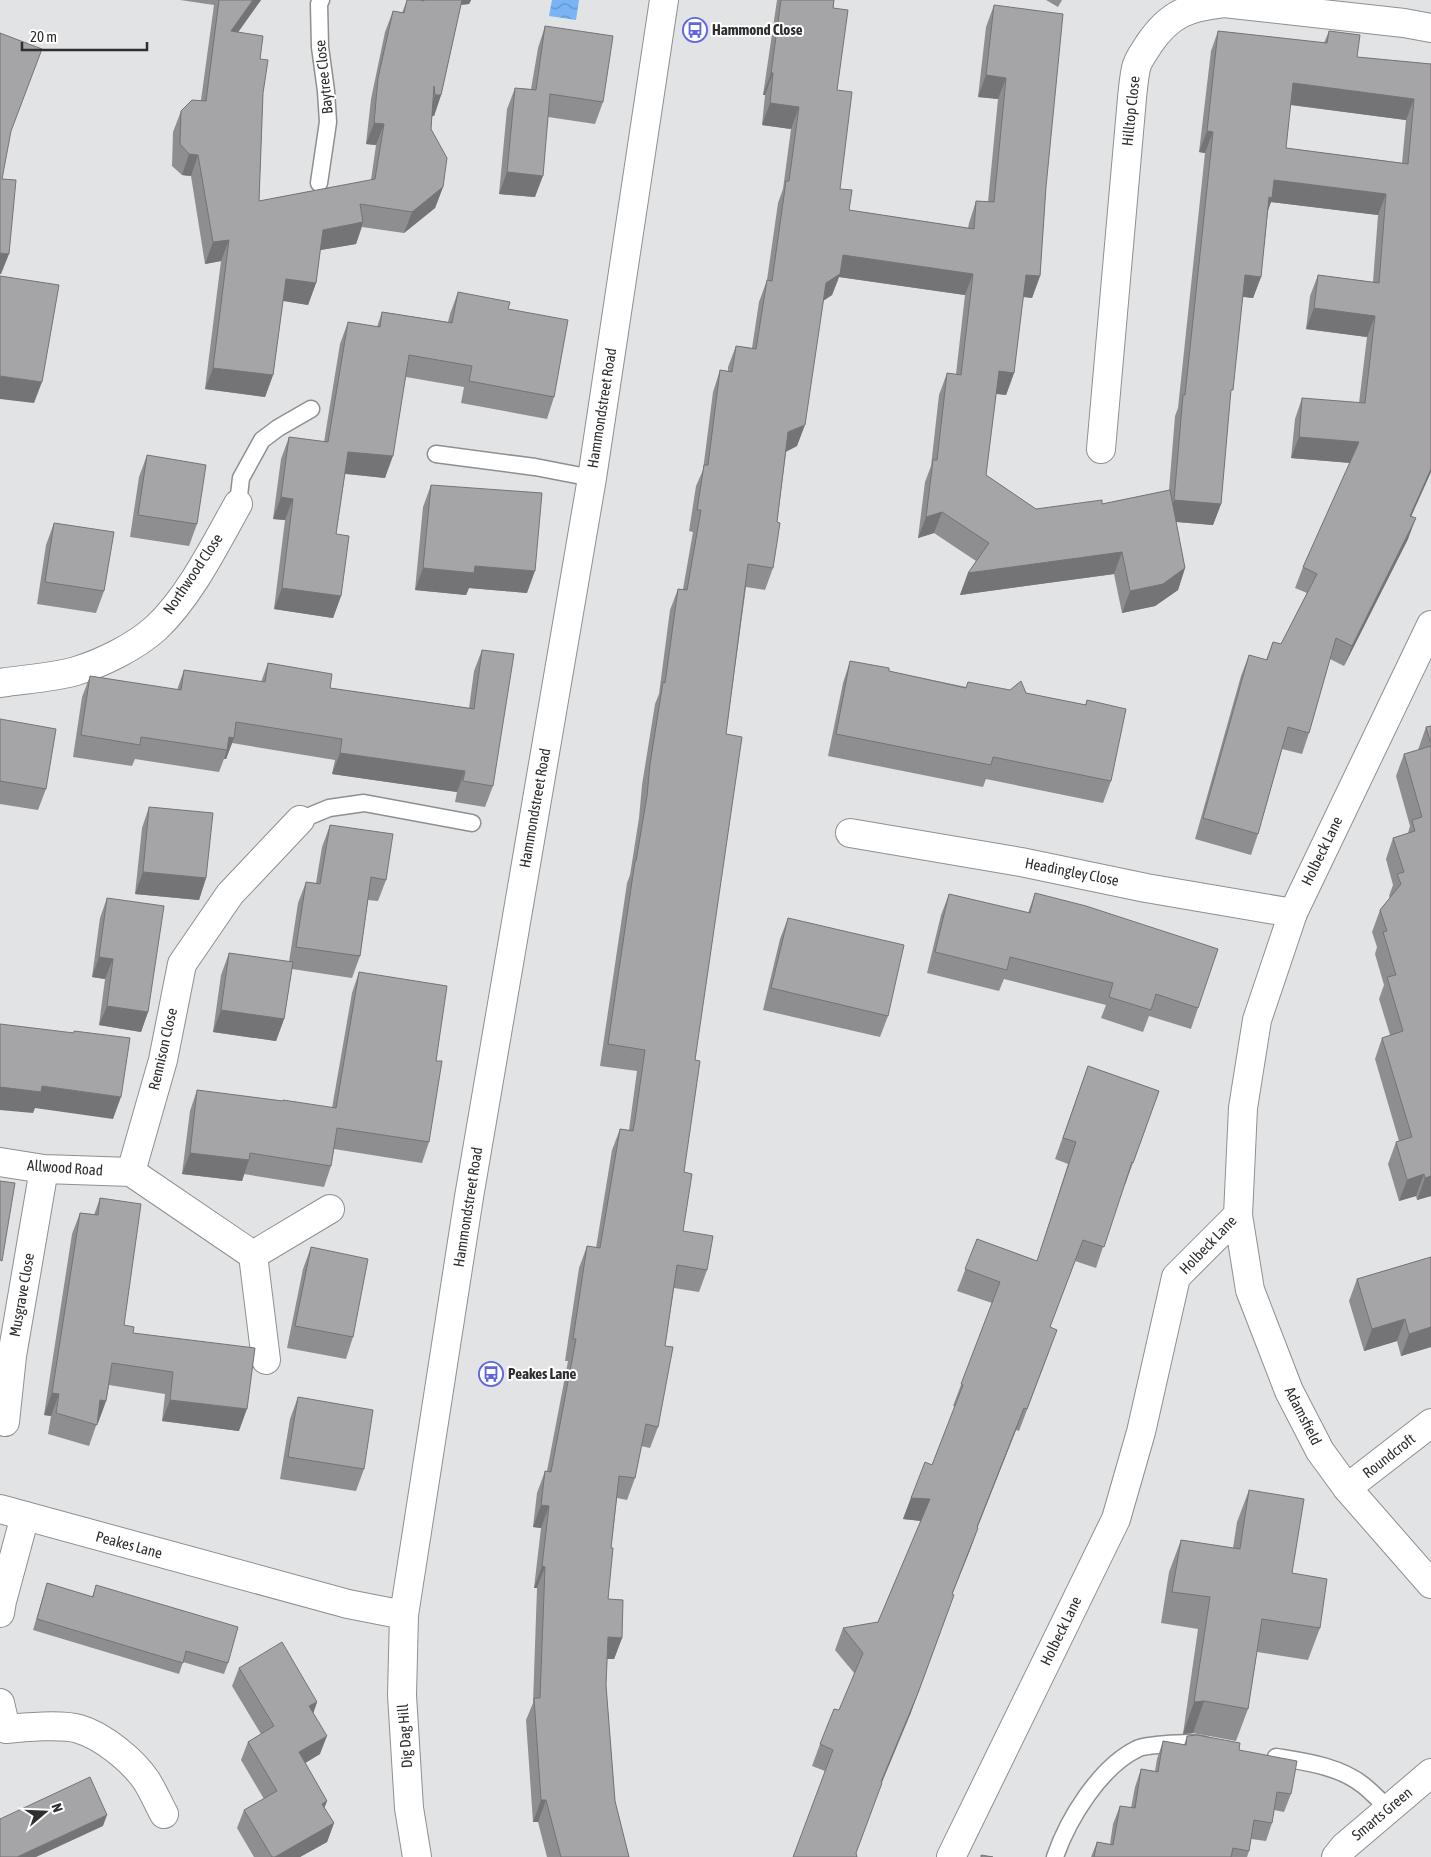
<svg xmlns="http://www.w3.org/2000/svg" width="1431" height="1857" viewBox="0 0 1431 1857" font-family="'Asap Condensed',sans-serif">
<defs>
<pattern id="water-waves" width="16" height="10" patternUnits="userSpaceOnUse" patternTransform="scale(1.25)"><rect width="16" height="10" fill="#79b4f3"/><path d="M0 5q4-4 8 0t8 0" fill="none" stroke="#6493c5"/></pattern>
</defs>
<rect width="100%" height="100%" fill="#e2e3e5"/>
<path fill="url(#water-waves)" d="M552,0H579L576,20L549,16Z"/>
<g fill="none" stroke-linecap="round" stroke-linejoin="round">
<defs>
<path id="service" d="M319,183L328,122L326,91L320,47L319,4L321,0
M436,454L535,467L592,478
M238,504L241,478L262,440L278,428L311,409
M300,820L329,808L364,803L472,823
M1276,1757C1306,1762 1339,1766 1363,1785C1372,1792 1380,1801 1389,1809
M1055,1857C1068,1819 1100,1767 1137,1749C1143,1745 1180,1743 1190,1743C1195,1743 1200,1744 1205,1745"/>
<path id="minor" d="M1101,449L1132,98C1133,88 1134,77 1136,68C1138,59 1145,51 1149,44C1170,13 1189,7 1224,3L1404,23L1431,28
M0,683C24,679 53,678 76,671C102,663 135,647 156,628C190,596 215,545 238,504
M850,833L1021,862L1146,888L1293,913
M0,1162L44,1169L131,1172
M253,1255L330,1209
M266,1360L253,1255L131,1172L163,1060L182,964L230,894L300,820
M5,1422L12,1356L44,1169
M1347,1488L1431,1423
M0,1613L2,1601L25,1516
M0,1703L6,1729C23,1727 64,1724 79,1729C103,1736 132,1760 146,1780C153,1791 158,1803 164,1814
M1336,1857L1344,1847L1431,1773"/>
<path id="tertiary" d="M1431,625L1293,913L1257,1020L1243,1108L1238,1215L1250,1290L1289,1391L1320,1451L1347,1488L1431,1584
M0,1509L348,1604L404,1615
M417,1857L409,1808L402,1695L404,1615L469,1197L592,478L664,0
M951,1857L1116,1519L1141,1432L1176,1277L1238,1215"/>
</defs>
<use href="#service" stroke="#8e8f91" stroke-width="19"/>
<use href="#minor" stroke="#8e8f91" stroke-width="30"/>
<use href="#tertiary" stroke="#8e8f91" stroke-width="30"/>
<use href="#service" stroke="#fff" stroke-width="16"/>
<use href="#minor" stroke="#fff" stroke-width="28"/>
<use href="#tertiary" stroke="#fff" stroke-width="28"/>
</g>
<path fill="#8e8d90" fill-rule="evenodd" d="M180,0H261L238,32L260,59L263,93L259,201L371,180L376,145L366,144L371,99L385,32L393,11L402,13L407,0H471L469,4L461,5L441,95L434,116H432L431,129L443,187L435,208L404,233L362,227L356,244L320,250L316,283L308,305L283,301L273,375L265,397L205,389L221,261L205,264L191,176L182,175L172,166L173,132L181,111L201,100L214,5Z
M777,0H834L833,8L840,189L849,210L968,228L969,223L976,201L988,202L998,99L978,97L986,27L994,5L1046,187L1040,276L1032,298L1023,297L1014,373L1006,395L996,394L986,475L1036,509L1102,504L1169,490L1175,416L1178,408L1205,153L1199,152L1211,51L1218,31L1324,43L1329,31L1357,57L1431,64V472L1411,516L1408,539L1344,666L1330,659L1309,733L1302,754L1282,749L1258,834L1251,855L1195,839L1241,676L1249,655L1266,660L1273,642L1281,644L1307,593L1295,588L1303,567L1350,463L1291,458L1295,419L1302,398L1359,403L1367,337L1306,329L1308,313L1310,296L1318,275L1373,282L1378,215L1271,202L1268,210L1261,277L1253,298L1243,297L1230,398L1221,504L1213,525L1176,522L1185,568L1178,590L1155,606L1122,613L1114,574L960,595L968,573L976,561L934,533L918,538L925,482L931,466L939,395L947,373L956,374L965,295L839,277L832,295L823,301L797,446L786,452L777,522L773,568L765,590L746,587L726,734L684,1172L683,1231L707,1270L699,1292L674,1288L665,1346L658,1427L650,1448L641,1446L635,1478L627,1500L617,1498L611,1548L608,1599L622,1638L614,1659H607L606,1685L615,1801L629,1857H547L538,1822H533L526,1720L533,1703L537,1588H534L541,1528L533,1527L537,1493L545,1471H547L568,1361H565L579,1268L587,1246L596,1248L612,1150L620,1129L629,1130L637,1071L600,1066L627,883L630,875L639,818L642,785L655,704L659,694L670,610L678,589H683L693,532L689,531L696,486L703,470L713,392L720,370L728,371V367L736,346L752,348L759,302L767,280L778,203L783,189L791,129L762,125L765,95H763ZM1290,105L1406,120L1402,163L1286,148Z
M1046,0H1062L1058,7Z
M545,26L603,102L595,124L548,117L535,197L499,194L507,109L515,88L531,89L538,48Z
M458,292L508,309L554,397L547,419L461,403L464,387L406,377L385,478L345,474L336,534L341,596L333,618L274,609L285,520L273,519L281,459L289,437L324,442L340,344L348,322L377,327L382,312L448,322L450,314Z
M147,455L197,524L189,546L130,537L139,477Z
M431,485L527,593L469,588L466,595L415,590L423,507Z
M54,523L104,591L96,613L37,604L46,545Z
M482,650L493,786L485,807L455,802L457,792L332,774L335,760L232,743L226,759H224L219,772L135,759L132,766L73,757L82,697L90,676L177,690L184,670L261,682L268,663L330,688L469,708L474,671Z
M850,661L889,671L966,687L1010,690L1085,705L1087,700L1111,781L1103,803L986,779L983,787L828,756L843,683Z
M0,719L46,789L38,810L0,804Z
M1431,726V1196L1417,1200L1416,1196L1399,1201L1388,1164L1396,1142L1399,1141L1375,1059L1382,1038L1390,1035L1379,999L1384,985L1375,954L1377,947L1372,932L1380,910L1390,898L1389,896L1393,885L1386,859L1393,838L1408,833L1410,826L1396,776L1404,754L1418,750L1426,727Z
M149,807L206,878L199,900L135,894L142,828Z
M330,825L386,880L378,901L368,900L360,956L352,978L292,969L284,1019L276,1041L213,1032L221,975L229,953L289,962L298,903L306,882L316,883L322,847Z
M1035,893L1198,1008L1191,1029L1149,1016L1143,1032L1101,1018L1106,1005L1004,979L999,991L927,973L941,915L949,894L1028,913Z
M107,898L148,1012L141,1032L99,1025L105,979L92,977L100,918Z
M788,918L888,1016L880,1037L763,1010L780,939Z
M359,972L436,1061L429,1142L422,1163L334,1149L331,1166L324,1187L244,1174L242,1181L182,1174L190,1111L197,1090L332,1108L352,993Z
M1088,1066L1159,1091L1125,1185L1124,1184L1096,1268L1075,1261L1050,1327L1049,1352L1019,1431L1016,1430L977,1528L970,1550L952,1594L910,1715L825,1771L812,1766L820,1744L839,1710L855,1674L835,1650L843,1628L878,1622L921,1521L903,1519L911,1498L932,1465L955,1406H953L992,1303L957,1291L977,1239L1037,1261L1068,1164L1055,1159Z
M100,1198L124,1325L133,1333L239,1431L162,1421L165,1394L109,1385L106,1401L98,1423H97L89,1446L48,1434L51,1416L44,1415L72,1234L80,1213L94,1215Z
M311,1247L353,1337L346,1359L287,1348L303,1269Z
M1431,1257V1347L1401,1356L1397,1341L1364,1351L1349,1301L1357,1279Z
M298,1397L364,1469L356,1491L280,1479L290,1419Z
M1249,1490L1292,1573L1320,1628L1308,1660L1257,1652L1248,1709L1236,1741L1193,1733L1183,1734L1198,1629L1161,1623L1169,1572L1181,1540L1233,1548L1237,1522Z
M47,1583L92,1597L96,1585L228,1663L224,1674L183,1662L179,1674L33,1630Z
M239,1668L317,1702L313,1713L320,1754L305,1763L327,1801L324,1808L334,1823L327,1842L300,1857H254L237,1828L244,1810L264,1799L241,1760L248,1742L261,1734L232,1686Z
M1187,1736L1239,1750L1291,1794L1284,1812L1274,1810L1272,1823L1266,1841L1251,1839L1249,1851L1247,1857H1091L1097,1842L1110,1844L1113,1824L1120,1806L1131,1808L1135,1787L1141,1769L1155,1771L1157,1759L1163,1741L1184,1745Z"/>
<path fill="#747375" d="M253,0H261L224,52L231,31Z
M459,0H471L469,4L457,5Z
M771,73H773L765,95H763Z
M986,75L1006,78L998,99L978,97Z
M1293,83L1414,99L1406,120L1285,104Z
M435,95H441L434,116H428Z
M770,103L799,107L791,129L762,125Z
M374,123L384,124L376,145L366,144Z
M1207,131L1213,132L1205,153L1199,152Z
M189,154L198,155L191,176L182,175Z
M507,172L543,176L535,197L499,194Z
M1274,180L1386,194L1378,215L1271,202L1265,219L1262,218Z
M443,187L435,208L404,233L412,212Z
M363,222L356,244L315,251L323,230Z
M229,240L221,261L205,264L213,242Z
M0,253L9,254L1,274H0Z
M843,255L973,274L965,295L839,277L832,295L818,304L826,283Z
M1026,275L1040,276L1032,298L1018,296Z
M1245,275L1261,277L1253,298L1238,296Z
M286,279L316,283L308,305L279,300Z
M1314,308L1375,316L1367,337L1306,329Z
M213,368L273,375L265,397L205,389Z
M999,371L1014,373L1006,395L991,393Z
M0,376L42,382L34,403L0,399Z
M805,425L797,446L780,454L788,432Z
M1299,437L1359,442L1352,463L1291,458Z
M348,452L393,456L385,478L340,473Z
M1431,469V472L1402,537L1410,516Z
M281,497L293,499L285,520L273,519Z
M1174,500L1221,504L1213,525L1166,521Z
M942,512L934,533L918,538L926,517Z
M1416,518L1408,539L1344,666L1352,646Z
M1122,552L1114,574L960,595L968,573Z
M475,566L535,571L527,593L469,588L466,595L415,590L423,568Z
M1185,568L1178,590L1155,606L1122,613L1130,591Z
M282,588L341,596L333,618L274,609Z
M229,737L234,738L226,759H224L227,750Z
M340,753L465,771L457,792L332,774Z
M143,872L206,878L199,900L135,894Z
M99,957L113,959L105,979L92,977Z
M107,1006L148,1012L141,1032L99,1025Z
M221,1010L284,1019L276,1041L213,1032Z
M42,1086L121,1097L113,1119L35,1108L33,1113L0,1110V1087Z
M190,1153L249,1160L242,1181L182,1174Z
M1424,1174L1416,1196L1399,1201L1407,1180Z
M1431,1176V1196L1417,1200L1425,1178Z
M1405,1319L1397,1341L1364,1351L1372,1329Z
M1431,1327V1347L1401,1356L1409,1334Z
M52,1393L59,1394L51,1416L44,1415Z
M100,1400L106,1401L98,1423L92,1422Z
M170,1400L247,1409L239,1431L162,1421Z
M1024,1408L1016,1430L969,1549L977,1527Z
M911,1498L930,1499L922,1521L903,1519Z
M541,1505L549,1506L541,1528L533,1527Z
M978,1528L970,1550L944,1615L952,1594Z
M542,1566L545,1567L537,1588H534Z
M954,1595L910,1715L873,1804L881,1782Z
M608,1637L622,1638L614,1659H600Z
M1204,1701L1193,1733L1183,1734L1194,1702Z
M317,1702L311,1720L309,1706Z
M327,1736L320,1754L292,1771L299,1752Z
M541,1800H546L538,1822H533Z
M327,1801L320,1819L322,1804Z
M107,1815L103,1826L36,1857H17Z
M334,1823L327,1842L300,1857H275Z"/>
<path fill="#a5a4a7" stroke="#747375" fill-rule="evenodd" d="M219,0H253L231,31L263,36L260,59L268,60L263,93L259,201L375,179L384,124L374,123L378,78L393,11L404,13L407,0H420L424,1V0H462L441,95H435L434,86L431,129L447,158L443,187L412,212L360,204L363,222L323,230L316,283L286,279L273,375L213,368L229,240L213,242L198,155L189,154L180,144L181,111L192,100L206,101Z
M781,0H834L833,8L848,10L837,90L852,92L840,189L852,190L849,210L974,229L976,201L994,202L1006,78L986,75L994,5L1063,14L1046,187L1040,276L1026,275L1014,373L999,371L986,475L1036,509L1102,500V504L1170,490L1185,568L1163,584L1130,591L1122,552L968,573L989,543L942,512L926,517L933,460H937L947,373L961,375L973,274L843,255L840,274L826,283L805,425L788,432L777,522L780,523L773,568L748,564L726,734L742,737L695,1060L700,1061L684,1172L692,1174L683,1231L713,1236L707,1270L677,1265L665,1346L673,1347L658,1427L646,1424L635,1478L619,1476L611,1548H613L608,1599L623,1600L622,1638L608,1637L606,1685L615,1801L629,1857H561L546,1800H541L534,1698H540L545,1567L542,1566L549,1506L541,1505L545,1471L551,1472L576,1339H573L587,1246L600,1248L620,1129L633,1131L635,1120L645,1050L608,1044L635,861H636L647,796L650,764L663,682L665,683L678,589L687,590L701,510H697L704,465H708L720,370L732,372L736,346L756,349L767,280L772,281L786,181H789L799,107L770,103L773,73H771Z
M545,26L613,36L603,102L550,94L543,176L507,172L515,88L536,90Z
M1218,31L1327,43L1329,31L1360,35L1357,57L1431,64V469L1410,516L1416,518L1352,646L1336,638L1309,733L1288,727L1258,834L1203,818L1249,655L1267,660L1273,642L1281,644L1317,574L1303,567L1359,442L1299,437L1302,398L1365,403L1375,316L1314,308L1316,292L1318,275L1379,283L1386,194L1274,180L1272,198L1269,197L1261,277L1245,275L1233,390H1231L1221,504L1174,500L1183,395H1185L1213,132L1207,131ZM1293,83L1414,99L1408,164L1286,148Z
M0,33L42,49L11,131L2,179L16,180L9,254L0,253Z
M0,276L59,285L42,382L0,376Z
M458,292L510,302L508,309L568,320L554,397L469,381L472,366L409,355L393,456L348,452L336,534L349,536L341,596L282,588L293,499L281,497L289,437L328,442L348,322L380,327L382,312L452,323Z
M147,455L206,465L197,524L138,515Z
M431,485L542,493L535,571L475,566L474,573L423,568Z
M54,523L114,532L104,591L45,582Z
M482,650L514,654L493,786L463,781L465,771L340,753L342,739L236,722L234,738L229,737L227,750L141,737L140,745L81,735L90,676L181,690L184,670L265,682L268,663L332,674L330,688L474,709Z
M850,661L889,668V671L966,688L968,682L1010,690L1021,681L1026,693L1086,705L1087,700L1126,709L1111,781L993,757L991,765L836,734Z
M0,719L56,729L46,789L0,781Z
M1431,726V744L1426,727Z
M1431,746V1176L1425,1178L1424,1174L1407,1180L1396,1142L1412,1137L1382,1038L1403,1031L1387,977L1396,975L1383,932L1387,931L1380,910L1401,884L1397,874L1404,872L1393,838L1415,831L1412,820L1422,817L1404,754Z
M149,807L213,813L206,878L143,872Z
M330,825L393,834L386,880L371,877L360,956L296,947L306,882L320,884Z
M1035,893L1086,906L1218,949L1198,1008L1156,994L1151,1010L1109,997L1113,983L1010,957L1007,970L935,952L949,894L1030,913Z
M107,898L164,906L148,1012L107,1006L113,959L99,957Z
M788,918L904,945L888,1016L771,988Z
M229,953L293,962L284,1019L221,1010Z
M359,972L447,986L436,1061H442L429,1142L337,1128L331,1166L250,1153L249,1160L190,1153L197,1090L283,1101V1100L336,1108Z
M0,1024L74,1033V1031L130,1038L121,1097L42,1086L41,1092L0,1087Z
M1088,1066L1159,1091L1133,1163L1132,1162L1104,1247L1083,1240L1050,1327L1057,1330L1027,1409L1024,1408L977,1527L978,1528L952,1594L954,1595L918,1693L881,1782L882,1783L856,1853L857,1857H793L833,1750L820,1744L834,1709L839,1710L863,1653L843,1628L878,1622L930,1499L911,1498L925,1462L932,1465L963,1385L961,1384L1000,1282L965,1269L977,1239L1037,1261L1076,1142L1063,1138Z
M0,1181L15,1183L2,1261L0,1260Z
M100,1198L141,1204L124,1325L134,1327L133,1333L255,1348L247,1409L170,1400L173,1372L112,1363L106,1401L100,1400L97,1425L56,1413L59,1394L52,1393L80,1213L98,1215Z
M311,1247L368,1259L353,1337L295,1326Z
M1431,1257V1327L1409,1334L1405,1319L1372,1329L1357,1279Z
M298,1397L373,1410L364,1469L288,1457Z
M1249,1490L1304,1499L1292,1573L1327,1579L1320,1628L1262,1619L1248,1709L1204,1701L1194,1702L1210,1597L1172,1592L1181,1540L1240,1549Z
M47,1583L93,1597L96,1585L238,1627L228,1663L186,1651L183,1663L37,1619Z
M282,1642L317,1702L309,1706L327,1736L299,1752L327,1801L322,1804L334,1823L275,1857H272L244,1810L277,1791L248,1742L274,1726L239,1668Z
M1197,1735L1240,1743L1239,1750L1297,1761L1291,1794L1277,1792L1272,1823L1254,1820L1249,1851L1233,1848L1231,1857H1094L1097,1842L1113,1845L1120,1806L1135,1808L1141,1769L1158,1772L1163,1741L1186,1745L1187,1736Z
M90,1777L107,1815L17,1857H0V1819Z
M981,1855L993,1857H981Z"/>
<defs>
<symbol id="bus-ring" viewBox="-11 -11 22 22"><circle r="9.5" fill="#fff" stroke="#5f66de" stroke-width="1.5"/><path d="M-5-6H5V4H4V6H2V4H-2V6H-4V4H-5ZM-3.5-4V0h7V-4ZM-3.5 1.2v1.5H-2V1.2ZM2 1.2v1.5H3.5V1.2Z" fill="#5f66de"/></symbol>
</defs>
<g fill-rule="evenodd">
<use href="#bus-ring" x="681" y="16" width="28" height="28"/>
<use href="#bus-ring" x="477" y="1360" width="28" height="28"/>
</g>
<g text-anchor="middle" stroke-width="4" stroke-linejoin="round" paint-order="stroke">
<g font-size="15" font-weight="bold" fill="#2f2f30" stroke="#fff" text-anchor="start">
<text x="712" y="35">Hammond Close</text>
<text x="508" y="1379">Peakes Lane</text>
</g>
<g font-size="15" fill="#2f2f30" stroke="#fff">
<text transform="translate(324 77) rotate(-96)" y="5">Baytree Close</text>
<text transform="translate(1131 111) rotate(-84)" y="5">Hilltop Close</text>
<text transform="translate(602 408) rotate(-81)" y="5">Hammondstreet Road</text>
<text transform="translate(193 574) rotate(-56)" y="5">Northwood Close</text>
<text transform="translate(535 808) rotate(-80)" y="5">Hammondstreet Road</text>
<text transform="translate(1322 851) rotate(-64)" y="5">Holbeck Lane</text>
<text transform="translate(1072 872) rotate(11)" y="5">Headingley Close</text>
<text transform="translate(163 1049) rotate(-77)" y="5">Rennison Close</text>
<text transform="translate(65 1168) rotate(4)" y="5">Allwood Road</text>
<text transform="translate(468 1207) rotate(-81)" y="5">Hammondstreet Road</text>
<text transform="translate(1208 1245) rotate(-46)" y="5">Holbeck Lane</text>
<text transform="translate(22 1295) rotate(-80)" y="5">Musgrave Close</text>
<text transform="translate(1303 1416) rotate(63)" y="5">Adamsfield</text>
<text transform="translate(1389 1456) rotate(-38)" y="5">Roundcroft</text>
<text transform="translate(129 1545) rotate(15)" y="5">Peakes Lane</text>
<text transform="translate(1061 1631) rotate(-64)" y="5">Holbeck Lane</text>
<text transform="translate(405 1736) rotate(-94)" y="5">Dig Dag Hill</text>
<text transform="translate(1382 1814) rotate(-40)" y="5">Smarts Green</text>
</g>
</g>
<g transform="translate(45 1812) rotate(71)" stroke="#ffffff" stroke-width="4" paint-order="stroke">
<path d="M0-4L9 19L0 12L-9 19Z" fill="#2f2f30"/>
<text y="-8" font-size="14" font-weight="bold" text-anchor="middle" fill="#2f2f30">N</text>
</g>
<path d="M22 42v8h125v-8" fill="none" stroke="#2f2f30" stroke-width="2.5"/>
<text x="30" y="42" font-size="15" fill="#2f2f30" stroke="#ffffff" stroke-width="4" paint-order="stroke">20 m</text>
</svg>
